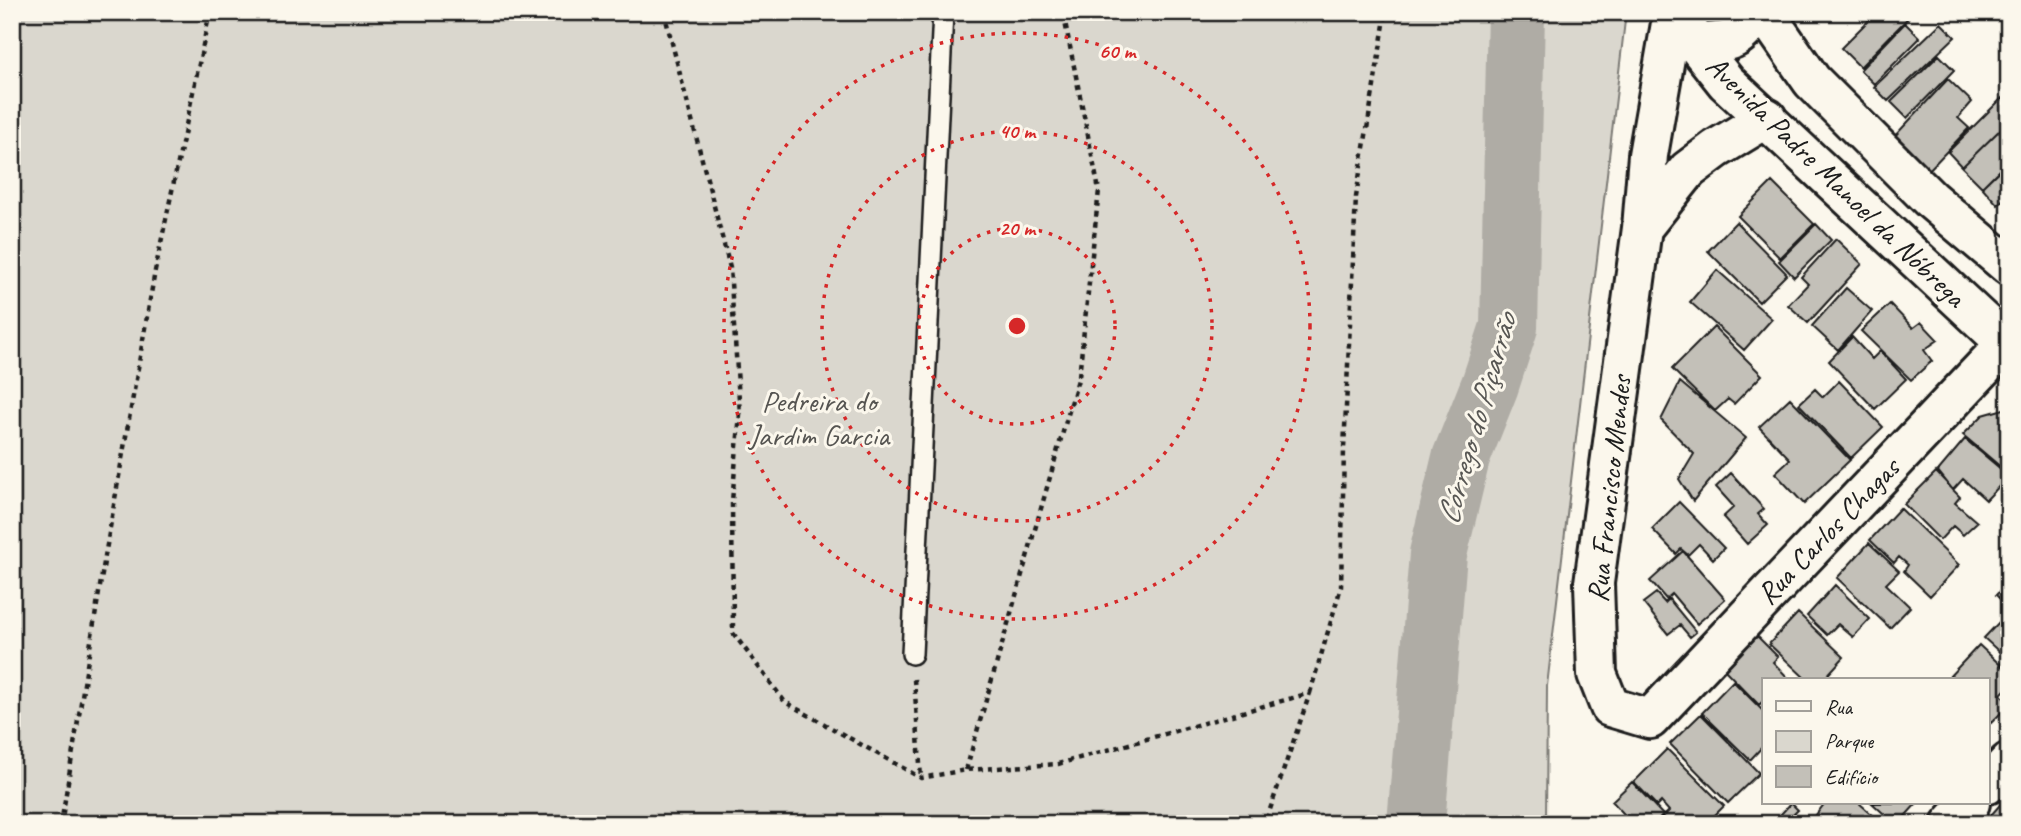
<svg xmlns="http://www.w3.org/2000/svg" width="2021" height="836" viewBox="0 0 2021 836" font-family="Caveat,sans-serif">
<rect width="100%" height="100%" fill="#fbf7ec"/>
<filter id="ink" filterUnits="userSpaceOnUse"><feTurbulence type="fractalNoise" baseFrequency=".0143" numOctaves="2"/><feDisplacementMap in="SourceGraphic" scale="14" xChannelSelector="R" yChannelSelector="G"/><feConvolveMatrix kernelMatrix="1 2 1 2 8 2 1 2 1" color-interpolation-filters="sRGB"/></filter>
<g filter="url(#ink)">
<path fill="#dad7ce" stroke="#7b7a75" stroke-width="2" d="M12,12H1626L1547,686L1546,824H12Z"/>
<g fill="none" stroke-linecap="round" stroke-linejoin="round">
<path stroke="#afaca5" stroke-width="58" d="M1416,824L1438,554L1461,458L1490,385L1509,327L1516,12"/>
</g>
<path fill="#c3c0b8" stroke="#1c1c1c" stroke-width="2" d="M1877,12H1902L1908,18L1860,67L1841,48Z
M1905,23L1920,38L1874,84L1860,70Z
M1941,23L1955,37L1888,101L1874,87Z
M1939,55L1954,70L1907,118L1891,102Z
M1948,79L1972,102L1958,118L1969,128L1927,172L1892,139Z
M2002,98L2009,105V121L1962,167L1948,152Z
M2009,121V160L1982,187L1962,167Z
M2009,161V193L1998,205L1982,187Z
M1772,182L1814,224L1780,258L1738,216Z
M1736,222L1787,274L1759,302L1708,251Z
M1816,224L1831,240L1794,277L1779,261Z
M1836,239L1862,264L1808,323L1788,305L1808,284L1801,277Z
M1717,270L1772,319L1744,350L1690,302Z
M1846,288L1872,311L1838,350L1812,326Z
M1890,304L1913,328L1921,322L1938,340L1924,350L1932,361L1911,380L1861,331Z
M1714,327L1762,375L1734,404L1728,399L1715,411L1672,369Z
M1852,337L1872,359L1880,351L1906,379L1875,409L1829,361Z
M1839,381L1883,427L1851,458L1799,404L1815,389L1823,397Z
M1680,382L1746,438L1693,501L1679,479L1694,454L1661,420Z
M1790,398L1850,460L1804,504L1775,473L1790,459L1759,427Z
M2007,408L2009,409V474L1963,435L1983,415Z
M1965,439L2009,476L1986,500L1963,479L1953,490L1938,471Z
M1936,472L1960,497L1955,503L1977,522L1963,535L1953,526L1940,540L1904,504Z
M1731,473L1764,509L1758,514L1768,525L1747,544L1723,517L1734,507L1716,487Z
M1679,502L1724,548L1713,559L1699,544L1688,555L1681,549L1676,554L1652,529Z
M1900,508L1959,565L1930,596L1904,571L1908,565L1899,557L1894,563L1870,540Z
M1869,543L1899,571L1886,584L1910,607L1890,628L1837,578Z
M1683,551L1725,599L1697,624L1672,594L1666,599L1650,581Z
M2009,581V608L1996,595Z
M1835,585L1870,619L1853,637L1838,624L1827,635L1807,616Z
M1656,593L1665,603L1669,599L1696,632L1690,637L1680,625L1668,634L1643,603Z
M1798,613L1844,657L1823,680H1807L1769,644Z
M2002,619L2009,626V670L2001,663L2006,658L1984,638Z
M1754,633L1778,657L1773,662L1790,680H1764V700L1759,705L1721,666Z
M1979,645L2009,673V686L2001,694L2009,705L1991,723L1988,720V680H1946Z
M1733,681L1764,712V745L1750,760L1702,713Z
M1701,714L1759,773L1728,803L1670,744Z
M1667,749L1724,806L1706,824H1660L1658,822L1669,811L1661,802L1657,806L1634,782Z
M1632,782L1663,815L1655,824H1633L1612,801Z
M2007,797L2009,799V824H1983Z
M1791,803L1798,810L1787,821L1789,824H1772Z
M1825,803H1859L1883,824H1809Z
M1872,803H1917L1898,824H1895Z"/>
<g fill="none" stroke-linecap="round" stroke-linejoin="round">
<defs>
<path id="service" d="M912,654L943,12"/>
<path id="minor" d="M1673,12L1648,155L1642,228L1594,583L1597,674L1610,707L1650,719L2006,344
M1642,228L1688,170L1716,149L1767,118
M1988,784L2009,762
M1951,824L1970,803"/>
<path id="tertiary" d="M1680,12L1695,43L1726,82L2009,346
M1764,12L1812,81L1930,199L2009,266
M1695,43C1736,41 1733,44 1760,12"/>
</defs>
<use href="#service" stroke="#1c1c1c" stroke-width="24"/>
<use href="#minor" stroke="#1c1c1c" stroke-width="44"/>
<use href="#tertiary" stroke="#1c1c1c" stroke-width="44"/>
<path stroke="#1c1c1c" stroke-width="4.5" stroke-dasharray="5 5" stroke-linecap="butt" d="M664,12L730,268L740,414L732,501L733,633L785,702L921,778L966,770L1058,764L1310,693L1265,824
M914,679L921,778
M1310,693L1341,587L1344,449L1356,197L1386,12
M966,770L1079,376L1099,190L1063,12
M61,824L105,556L155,271L210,12"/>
<use href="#service" stroke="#fbf7ec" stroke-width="19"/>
<use href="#minor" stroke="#fbf7ec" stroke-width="38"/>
<use href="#tertiary" stroke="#fbf7ec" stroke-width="38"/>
</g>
</g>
<g fill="none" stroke="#d62828" stroke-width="3.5" stroke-dasharray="3.5 7">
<circle cx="1017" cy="326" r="98"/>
<circle cx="1017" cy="326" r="195"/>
<circle cx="1017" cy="326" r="293"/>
</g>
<g text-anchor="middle" stroke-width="6" stroke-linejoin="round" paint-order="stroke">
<g font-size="30" fill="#1c1c1c" stroke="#fbf7ec">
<text transform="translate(1836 181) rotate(44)" y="10">Avenida Padre Manoel da Nóbrega</text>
<text transform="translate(1609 489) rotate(-84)" y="10">Rua Francisco Mendes</text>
<text transform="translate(1828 531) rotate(-46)" y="10">Rua Carlos Chagas</text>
</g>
<g font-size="30" fill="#555451" stroke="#fbf7ec">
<text x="819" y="411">Pedreira do<tspan x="819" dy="34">Jardim Garcia</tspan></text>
</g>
<g font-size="32" font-style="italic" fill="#575653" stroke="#fbf7ec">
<text transform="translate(1476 419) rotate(-74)" y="11">Córrego do Piçarrão</text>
</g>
</g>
<circle cx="1017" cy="326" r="10" fill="#d62828" stroke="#fbf7ec" stroke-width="3.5"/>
<g font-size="21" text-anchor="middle" font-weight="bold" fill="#d62828" stroke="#fbf7ec" stroke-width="6" stroke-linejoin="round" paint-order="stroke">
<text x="1117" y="58">60 m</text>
<text x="1017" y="138">40 m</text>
<text x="1017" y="235">20 m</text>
</g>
<rect width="2021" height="836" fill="none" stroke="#fbf7ec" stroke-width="42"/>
<rect x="21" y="21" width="1979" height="794" fill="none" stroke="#1c1c1c" stroke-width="2.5" filter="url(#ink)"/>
<rect x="1762" y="678" width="228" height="126" fill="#fbf7ec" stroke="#a29f99" stroke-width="2"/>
<rect x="1776" y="701" width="35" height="10" fill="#fbf7ec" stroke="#a29f99" stroke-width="2"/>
<text x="1825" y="714" font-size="21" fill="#1c1c1c">Rua</text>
<rect x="1776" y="731" width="35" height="21" fill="#dad7ce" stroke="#a29f99" stroke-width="2"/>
<text x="1825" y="748" font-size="21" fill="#1c1c1c">Parque</text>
<rect x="1776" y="766" width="35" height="21" fill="#c3c0b8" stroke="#a29f99" stroke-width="2"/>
<text x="1825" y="784" font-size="21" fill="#1c1c1c">Edifício</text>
</svg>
